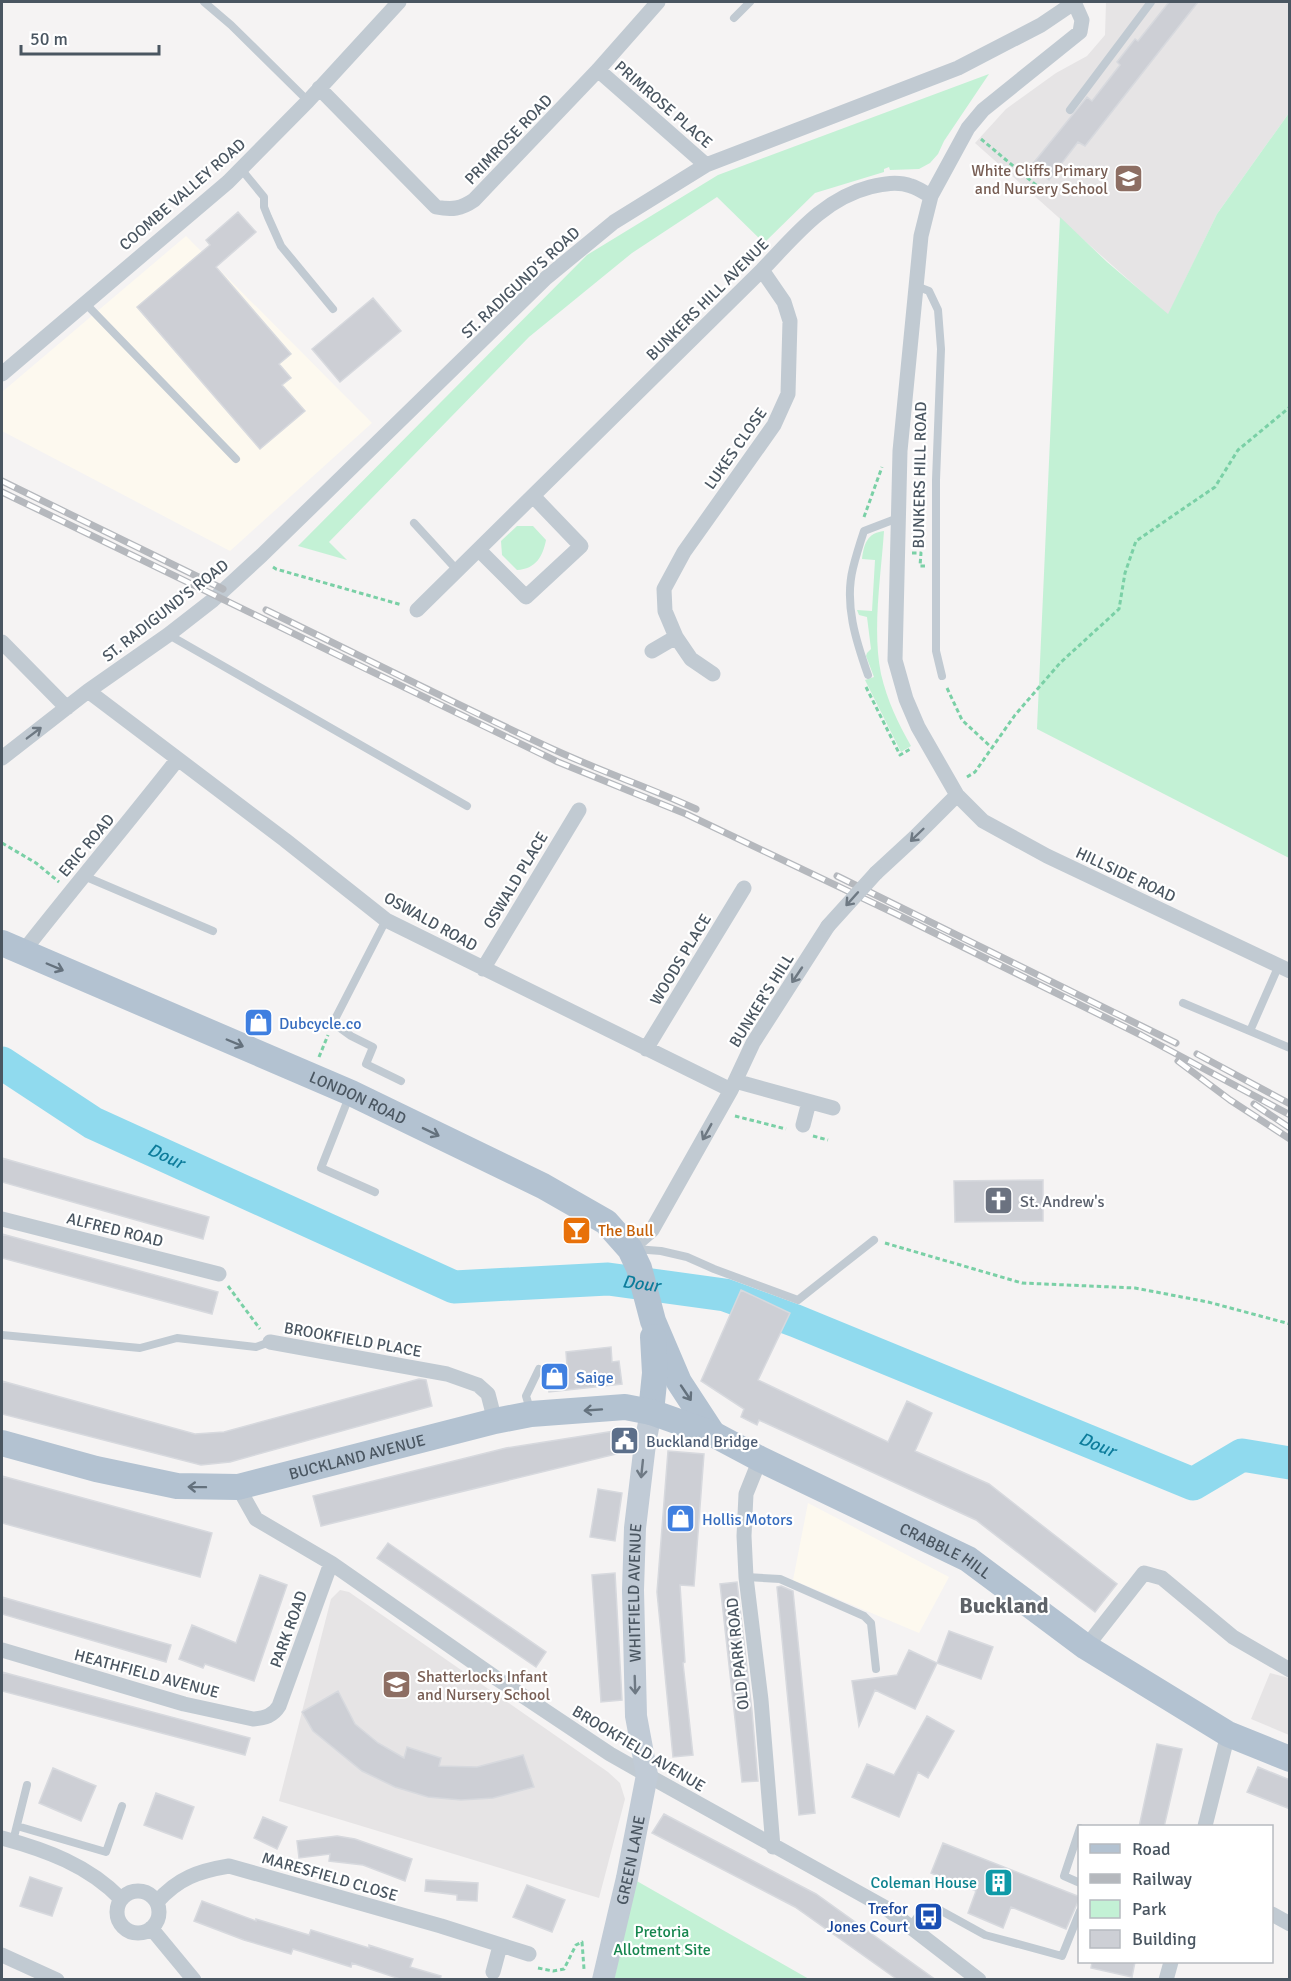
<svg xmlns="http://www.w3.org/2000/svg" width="1291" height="1981" viewBox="0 0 1291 1981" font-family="Signika,sans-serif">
<rect width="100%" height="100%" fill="#f5f3f3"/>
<path fill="#fdf9ef" d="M186,236L372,423L230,551L2,431V392Z
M808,1503L949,1577L919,1633L793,1580Z"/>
<path fill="#e6e4e5" d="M1106,2H1289V113L1217,214L1168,315L975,143L1006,109L1056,73L1087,56L1105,35Z
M340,1590L349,1592L608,1772L620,1783L625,1799L599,1898L279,1801L331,1599Z
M1270,1673L1289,1678V1735L1251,1719Z"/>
<path fill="#c3f1d5" d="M989,74L944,141L938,154L930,163L919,169L890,170L889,167L884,169V172L815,193L764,243L717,197L632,253L529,337L329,542L347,560L298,546L587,255L718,175Z
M1289,113V858L1037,729L1060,217L1107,262L1168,314L1217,214Z
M517,526H533L546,540C543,556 536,569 517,570L502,555L501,541Z
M884,531C881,576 872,630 881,674C887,700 898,723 911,746L901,752L865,680L874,677L866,656L867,653L871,649L867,617L859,615L857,610L872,611L875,560L862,559C864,544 867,533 884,531Z
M635,1880L809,1979L614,1980Z"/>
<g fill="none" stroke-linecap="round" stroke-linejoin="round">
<path stroke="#90daee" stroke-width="33" id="s1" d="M2,1063L93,1123L454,1287L608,1279L725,1295L796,1321L1193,1484L1242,1455L1290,1463"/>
</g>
<path fill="#cdcfd5" stroke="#d7d9de" stroke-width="1.5" d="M1169,2H1198L1085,146L1078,142L1049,180L1031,166L1087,97L1092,101L1120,65L1117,62L1135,39L1138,41Z
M238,212L256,232L216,267L291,354L279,364L291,378L282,385L305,411L260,449L137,307L210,245L206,240Z
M373,298L401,331L340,382L312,349Z
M2,1158L209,1217L203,1239L2,1182Z
M1043,1180V1221L955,1222L954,1181Z
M2,1234L218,1292L212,1314L2,1258Z
M741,1290L790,1313L758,1380L888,1442L907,1401L932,1413L915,1451L989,1484L1117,1584L1095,1612L976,1520L759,1420L757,1425L741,1417L744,1409L701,1381Z
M611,1347L612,1362L619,1361L622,1384L549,1392L548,1380L553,1368L567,1366L566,1352Z
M419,1379L426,1380L432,1406L230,1462L201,1465L2,1414V1381L195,1434L224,1432Z
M634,1428L630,1453H620L321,1526L313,1496L506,1448Z
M668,1451L704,1454L694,1586L680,1585L685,1662L683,1663L693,1755L673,1757L657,1592Z
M2,1476L212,1533L200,1577L2,1523Z
M598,1489L622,1493L615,1541L590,1537Z
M388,1543L546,1652L536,1667L377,1558Z
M615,1573L622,1700L601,1702L592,1575Z
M260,1575L287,1585L254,1681L205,1664L203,1668L179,1659L192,1625L236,1643Z
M737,1582L752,1711L758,1781L742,1782L720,1584Z
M781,1586L793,1591L815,1813L799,1815L777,1587Z
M2,1597L171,1645L166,1662L2,1614Z
M949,1631L993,1647L981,1679L937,1663Z
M909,1650L937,1663L915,1709L875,1690L859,1726L852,1681L897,1675Z
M2,1672L250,1738L245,1755L2,1691Z
M338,1691L355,1724L378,1743L404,1758L407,1747L441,1758L439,1766L477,1767L523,1755L534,1787L493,1798L461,1800L428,1797L395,1787L362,1771L313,1731L302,1712Z
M927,1716L954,1731L928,1778L918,1772L899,1817L852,1797L867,1764L894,1775Z
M1157,1744L1182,1749L1164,1827H1139Z
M1258,1767L1290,1780V1809L1247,1792Z
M53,1768L96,1786L81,1821L39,1803Z
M156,1793L194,1807L182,1839L144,1825Z
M664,1814L816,1894L936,1980H898L795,1907L652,1833Z
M263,1817L287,1827L277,1849L254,1838Z
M337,1836L355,1839L412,1859L405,1881L363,1865L329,1861L330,1854L299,1858L297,1841Z
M943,1843L1080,1897L1066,1929L1011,1907L1003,1928L968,1913L976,1891L931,1873Z
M30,1877L62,1888L52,1916L20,1906Z
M426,1880L478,1883L477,1901L457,1900V1895L425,1891Z
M527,1885L565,1900L552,1932L513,1917Z
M202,1901L256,1921V1919L309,1935L311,1930L369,1948V1945L413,1959L410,1967L441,1976L440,1980H403L352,1963L351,1967L293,1949L291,1954L244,1940L194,1921Z
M1092,1962H1135L1132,1977L1091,1968Z"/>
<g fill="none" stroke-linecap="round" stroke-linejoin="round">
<path stroke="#7ad0a6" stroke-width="3" stroke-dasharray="4.5 3" stroke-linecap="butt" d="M981,139L1042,190
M864,517L882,467
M912,553H921L920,566H925
M273,567L276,569L402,605
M866,687L900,755L912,748
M947,688L962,720L992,748
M967,777L975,772L1015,715L1060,663L1119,609L1125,573L1136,541L1215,487L1238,450L1290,407
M2,843L36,863L59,882
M319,1057L328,1035
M735,1116L786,1129
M813,1136L828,1140
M885,1243L1022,1283L1135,1288L1208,1302L1290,1324
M228,1286L260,1329
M538,1968L553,1971L564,1969L576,1945L582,1942L584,1969"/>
<path stroke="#c1cad2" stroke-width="8" d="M204,2L231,25L308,101
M734,18L750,2
M1070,110L1151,2
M241,169L264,197V207L268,217L281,246L333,309
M916,286L929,291L938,310L941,349L936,480V651L942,676
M85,303L236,459
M414,523L457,570
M169,635L467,806
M868,675C856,641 844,604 853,568C856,556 860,543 864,531L898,518
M84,876L213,931
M386,920L333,1023L351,1036L373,1047L366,1064L401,1081
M1183,1003L1290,1048
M1250,1031L1279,965
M349,1097L321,1168L375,1192
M635,1249L661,1251L687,1257L714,1269L798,1300L874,1240
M2,1335L140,1348L177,1338L256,1347L270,1342
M530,1409L526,1396L539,1369
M746,1577L780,1579L864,1616L871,1623L876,1669
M17,1826L106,1852L122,1806
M1080,1828L1064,1876L1080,1883
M13,1841L27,1785
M910,1927L925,1907L936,1908L985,1935L1062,1956L1080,1911"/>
<path stroke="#c1cad2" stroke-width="15" d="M1074,2L1082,20L1080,32L983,110L968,128L931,196L921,236L900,451L895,660L906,699L918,727L957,795L983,821L1047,856L1290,971
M598,70L706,165
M319,88L436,207C452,210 461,209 474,200L598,70L658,2
M2,374L228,182L308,101L399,2
M479,550L526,597L581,546L533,496
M417,610L762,270C794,237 823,199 870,187C883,184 897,181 911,186C918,188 925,193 931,196
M2,642L67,708
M652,651L676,637
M713,674L691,659L676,637L665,611L664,589L684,552L774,425L788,394L790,321L784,302L762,270
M88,691L285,840L386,920L731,1090
M2,758L88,691L168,635L213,600L262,555L546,278L614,222L706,165L958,68L1041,25L1075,2
M876,873L915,837L957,795
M22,953C73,888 126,825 177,760
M483,969L579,810
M646,1049L744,888
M735,1081L833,1108
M803,1125L809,1102
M2,1219L219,1274
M630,1249L652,1230L731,1090L753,1043L828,926
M270,1342L447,1374L478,1385L488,1394L495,1421
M760,1459L746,1494L744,1536L746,1577L761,1700L773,1847
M238,1487L256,1519L331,1563L496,1678L610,1754L647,1775L886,1908L979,1980
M1086,1647L1144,1573L1162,1578L1233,1637L1290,1670
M2,1650L184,1704L253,1719C265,1718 273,1716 279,1706L331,1563
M1205,1826L1228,1734
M2,1838C46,1850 88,1865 121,1899
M117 1912a21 21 0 1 1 42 0a21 21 0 1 1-42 0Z
M157,1902C178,1878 199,1871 229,1866L441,1926L529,1954
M1272,1914L1290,1924
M151,1928L194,1980
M2,1955L57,1980
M493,1972L500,1946
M1166,1980L1171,1962"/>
<path stroke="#c1cbd6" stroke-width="22" id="s2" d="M603,1980L627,1878L647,1775L636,1716L633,1590L635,1528L645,1444L651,1412"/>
<g stroke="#b3c2d1" stroke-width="26">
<path id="s3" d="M2,943L351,1093L543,1186L606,1222L630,1249L639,1268L653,1321L679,1382L713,1434"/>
<path d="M651,1412L655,1373L653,1337"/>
<path id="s4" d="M2,1443L96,1469L177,1486L238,1487L495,1421L531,1414L625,1407L651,1412L713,1434L760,1459L968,1559L1086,1647L1228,1734L1290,1759"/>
</g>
<defs>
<path id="rail" d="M2,481L223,589
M2,492L558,762L686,814L894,913L1141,1035L1290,1115
M266,610C363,657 459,706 557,751C603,772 650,788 696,809
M837,876L1176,1043
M1197,1054L1290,1104
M1178,1061L1230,1100L1290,1139
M1254,1104L1290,1128"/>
</defs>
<use href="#rail" stroke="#b5b8bd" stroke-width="7"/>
<use href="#rail" stroke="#fff" stroke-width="4.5" stroke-dasharray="14" stroke-linecap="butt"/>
<path stroke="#c1cad2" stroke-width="15" d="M828,926L876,873"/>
</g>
<defs><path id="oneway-shaft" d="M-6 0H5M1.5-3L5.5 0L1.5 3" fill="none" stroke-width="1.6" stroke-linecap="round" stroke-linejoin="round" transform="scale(1.5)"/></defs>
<g stroke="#6e7983">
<use href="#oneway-shaft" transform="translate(34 733) rotate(-37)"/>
<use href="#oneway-shaft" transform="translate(917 835) rotate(136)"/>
<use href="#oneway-shaft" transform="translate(852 899) rotate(132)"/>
<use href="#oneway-shaft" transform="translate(797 975) rotate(124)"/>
<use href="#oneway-shaft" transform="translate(707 1132) rotate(119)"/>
</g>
<g stroke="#64717d">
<use href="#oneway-shaft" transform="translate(55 967) rotate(23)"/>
<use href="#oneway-shaft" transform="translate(235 1043) rotate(23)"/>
<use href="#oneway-shaft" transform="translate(431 1132) rotate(26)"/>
<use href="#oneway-shaft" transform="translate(686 1393) rotate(56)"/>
<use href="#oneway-shaft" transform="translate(593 1410) rotate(176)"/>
<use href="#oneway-shaft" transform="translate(197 1487) rotate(-179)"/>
</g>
<g stroke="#6e7984">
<use href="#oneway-shaft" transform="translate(642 1469) rotate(96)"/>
<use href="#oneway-shaft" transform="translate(635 1685) rotate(88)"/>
</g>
<defs>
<symbol id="school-square" viewBox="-11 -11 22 22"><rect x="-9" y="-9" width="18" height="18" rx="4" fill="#8d6e63" stroke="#fff"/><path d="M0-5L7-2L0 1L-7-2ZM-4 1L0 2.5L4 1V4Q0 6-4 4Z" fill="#fff"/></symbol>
<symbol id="shop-square" viewBox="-11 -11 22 22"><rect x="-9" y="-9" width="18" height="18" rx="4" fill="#3f7fe0" stroke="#fff"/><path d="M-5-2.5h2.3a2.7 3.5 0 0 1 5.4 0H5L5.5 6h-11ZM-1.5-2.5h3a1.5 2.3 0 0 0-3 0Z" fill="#fff"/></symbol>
<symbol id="church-square" viewBox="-11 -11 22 22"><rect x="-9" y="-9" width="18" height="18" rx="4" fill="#6b7280" stroke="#fff"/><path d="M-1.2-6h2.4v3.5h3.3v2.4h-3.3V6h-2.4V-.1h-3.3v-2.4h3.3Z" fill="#fff"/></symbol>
<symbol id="bar-square" viewBox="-11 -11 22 22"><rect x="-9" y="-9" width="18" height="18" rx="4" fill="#e8710a" stroke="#fff"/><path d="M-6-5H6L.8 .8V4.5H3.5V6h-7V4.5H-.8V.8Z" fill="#fff"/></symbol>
<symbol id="civic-square" viewBox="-11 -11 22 22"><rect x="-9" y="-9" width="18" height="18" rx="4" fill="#5c6f8a" stroke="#fff"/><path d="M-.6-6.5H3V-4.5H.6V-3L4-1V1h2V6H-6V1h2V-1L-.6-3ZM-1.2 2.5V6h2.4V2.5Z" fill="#fff"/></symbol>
<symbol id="building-square" viewBox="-11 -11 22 22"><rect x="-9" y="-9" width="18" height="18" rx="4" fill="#0f9aa8" stroke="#fff"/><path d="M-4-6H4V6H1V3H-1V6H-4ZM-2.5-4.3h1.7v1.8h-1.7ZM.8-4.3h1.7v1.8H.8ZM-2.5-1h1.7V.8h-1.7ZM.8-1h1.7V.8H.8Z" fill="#fff"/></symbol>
<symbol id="bus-square" viewBox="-11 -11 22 22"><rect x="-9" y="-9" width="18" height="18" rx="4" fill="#1a4fb4" stroke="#fff"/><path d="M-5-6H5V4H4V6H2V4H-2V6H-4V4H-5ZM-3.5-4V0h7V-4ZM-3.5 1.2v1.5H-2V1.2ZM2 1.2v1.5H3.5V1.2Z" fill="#fff"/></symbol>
</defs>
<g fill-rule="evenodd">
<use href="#school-square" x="1112" y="162" width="33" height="33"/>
<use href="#shop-square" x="242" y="1006" width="33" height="33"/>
<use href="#church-square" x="982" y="1184" width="33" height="33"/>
<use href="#bar-square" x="560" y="1214" width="33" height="33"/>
<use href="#shop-square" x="538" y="1360" width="33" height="33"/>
<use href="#civic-square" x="608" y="1424" width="33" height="33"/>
<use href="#shop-square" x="664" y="1502" width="33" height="33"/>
<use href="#school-square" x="380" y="1668" width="33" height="33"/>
<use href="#building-square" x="982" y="1866" width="33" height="33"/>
<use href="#bus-square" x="912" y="1900" width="33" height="33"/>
</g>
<g text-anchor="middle" stroke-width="4.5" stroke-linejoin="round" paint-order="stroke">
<g font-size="16" fill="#4a5661" stroke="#fff">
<text transform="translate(664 104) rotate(41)" y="6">PRIMROSE PLACE</text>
<text transform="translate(508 139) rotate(-46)" y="6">PRIMROSE ROAD</text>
<text transform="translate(182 194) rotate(-41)" y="6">COOMBE VALLEY ROAD</text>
<text transform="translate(520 282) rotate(-43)" y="6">ST. RADIGUND'S ROAD</text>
<text transform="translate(707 299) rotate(-45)" y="6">BUNKERS HILL AVENUE</text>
<text transform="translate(735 448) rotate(-55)" y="6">LUKES CLOSE</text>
<text transform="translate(919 475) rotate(-89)" y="6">BUNKERS HILL ROAD</text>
<text transform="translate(165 610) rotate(-38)" y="6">ST. RADIGUND'S ROAD</text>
<text transform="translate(86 845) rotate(-50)" y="6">ERIC ROAD</text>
<text transform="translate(1126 874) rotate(25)" y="6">HILLSIDE ROAD</text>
<text transform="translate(515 880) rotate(-59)" y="6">OSWALD PLACE</text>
<text transform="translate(431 921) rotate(29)" y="6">OSWALD ROAD</text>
<text transform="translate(680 959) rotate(-59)" y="6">WOODS PLACE</text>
<text transform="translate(761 1000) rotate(-58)" y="6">BUNKER'S HILL</text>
<text dy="6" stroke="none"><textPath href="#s3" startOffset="388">LONDON ROAD</textPath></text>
<text transform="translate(115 1229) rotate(14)" y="6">ALFRED ROAD</text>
<text transform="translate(353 1339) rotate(10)" y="6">BROOKFIELD PLACE</text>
<text dy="6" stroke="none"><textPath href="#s4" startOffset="364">BUCKLAND AVENUE</textPath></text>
<text dy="6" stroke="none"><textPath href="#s4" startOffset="990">CRABBLE HILL</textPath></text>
<text dy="6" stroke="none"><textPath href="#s2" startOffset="393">WHITFIELD AVENUE</textPath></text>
<text transform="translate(288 1629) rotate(-70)" y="6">PARK ROAD</text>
<text transform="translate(737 1654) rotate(-96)" y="6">OLD PARK ROAD</text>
<text transform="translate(147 1673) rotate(15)" y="6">HEATHFIELD AVENUE</text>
<text transform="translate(639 1748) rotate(31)" y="6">BROOKFIELD AVENUE</text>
<text dy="6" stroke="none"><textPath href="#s2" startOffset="123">GREEN LANE</textPath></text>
<text transform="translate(330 1876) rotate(16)" y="6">MARESFIELD CLOSE</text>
</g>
<g font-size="16" fill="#785e54" stroke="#fff" text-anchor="end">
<text x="1108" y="176">White Cliffs Primary<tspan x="1108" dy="18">and Nursery School</tspan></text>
<text x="417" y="1682" text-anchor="start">Shatterlocks Infant<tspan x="417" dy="18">and Nursery School</tspan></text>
</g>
<g font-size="16" fill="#366cbe" stroke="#fff" text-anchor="start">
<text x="279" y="1029">Dubcycle.co</text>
<text x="576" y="1383">Saige</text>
<text x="702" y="1525">Hollis Motors</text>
</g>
<g font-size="16" fill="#5b616d" stroke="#fff" text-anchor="start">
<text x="1020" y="1207">St. Andrew's</text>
</g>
<g font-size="16" fill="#c56008" stroke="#fff" text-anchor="start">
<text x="598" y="1236">The Bull</text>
</g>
<g font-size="16" fill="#4e5e75" stroke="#fff" text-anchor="start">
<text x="646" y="1447">Buckland Bridge</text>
</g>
<g font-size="16" fill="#0d838f" stroke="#fff" text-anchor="end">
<text x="977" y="1888">Coleman House</text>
</g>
<g font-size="16" fill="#164399" stroke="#fff" text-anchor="end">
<text x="908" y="1914">Trefor<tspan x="908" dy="18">Jones Court</tspan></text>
</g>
<g font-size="16" fill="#17864f" stroke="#fff">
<text x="662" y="1937">Pretoria<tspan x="662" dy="18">Allotment Site</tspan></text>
</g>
<g font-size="18" font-style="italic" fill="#0c7c9b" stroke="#fff">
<text dy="6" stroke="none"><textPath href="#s1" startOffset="189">Dour</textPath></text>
<text dy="6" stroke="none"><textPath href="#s1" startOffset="693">Dour</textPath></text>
<text dy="6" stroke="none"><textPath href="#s1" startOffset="1179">Dour</textPath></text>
</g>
<g font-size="22" font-weight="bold" fill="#5f6368" stroke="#fff">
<text x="1004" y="1613">Buckland</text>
</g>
</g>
<rect width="1291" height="1981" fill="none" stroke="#4a5661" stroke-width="6"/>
<rect x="1078" y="1825" width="195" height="138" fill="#ffffff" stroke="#b7bbc0" stroke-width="1.5"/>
<rect x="1090" y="1844" width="30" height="9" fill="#b3c2d1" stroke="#b7bbc0" stroke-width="1.5"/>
<text x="1132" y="1855" font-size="18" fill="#4a5661">Road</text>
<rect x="1090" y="1874" width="30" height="9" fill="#b5b8bd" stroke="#b7bbc0" stroke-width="1.5"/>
<text x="1132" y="1885" font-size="18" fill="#4a5661">Railway</text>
<rect x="1090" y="1900" width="30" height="18" fill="#c3f1d5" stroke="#b7bbc0" stroke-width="1.5"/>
<text x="1132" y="1915" font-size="18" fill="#4a5661">Park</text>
<rect x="1090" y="1930" width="30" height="18" fill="#cdcfd5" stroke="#b7bbc0" stroke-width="1.5"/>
<text x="1132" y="1945" font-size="18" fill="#4a5661">Building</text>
<path d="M21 45v9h138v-9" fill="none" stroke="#4a5661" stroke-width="3"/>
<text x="30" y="45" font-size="18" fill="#4a5661" stroke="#ffffff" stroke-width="4.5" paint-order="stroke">50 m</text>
</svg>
